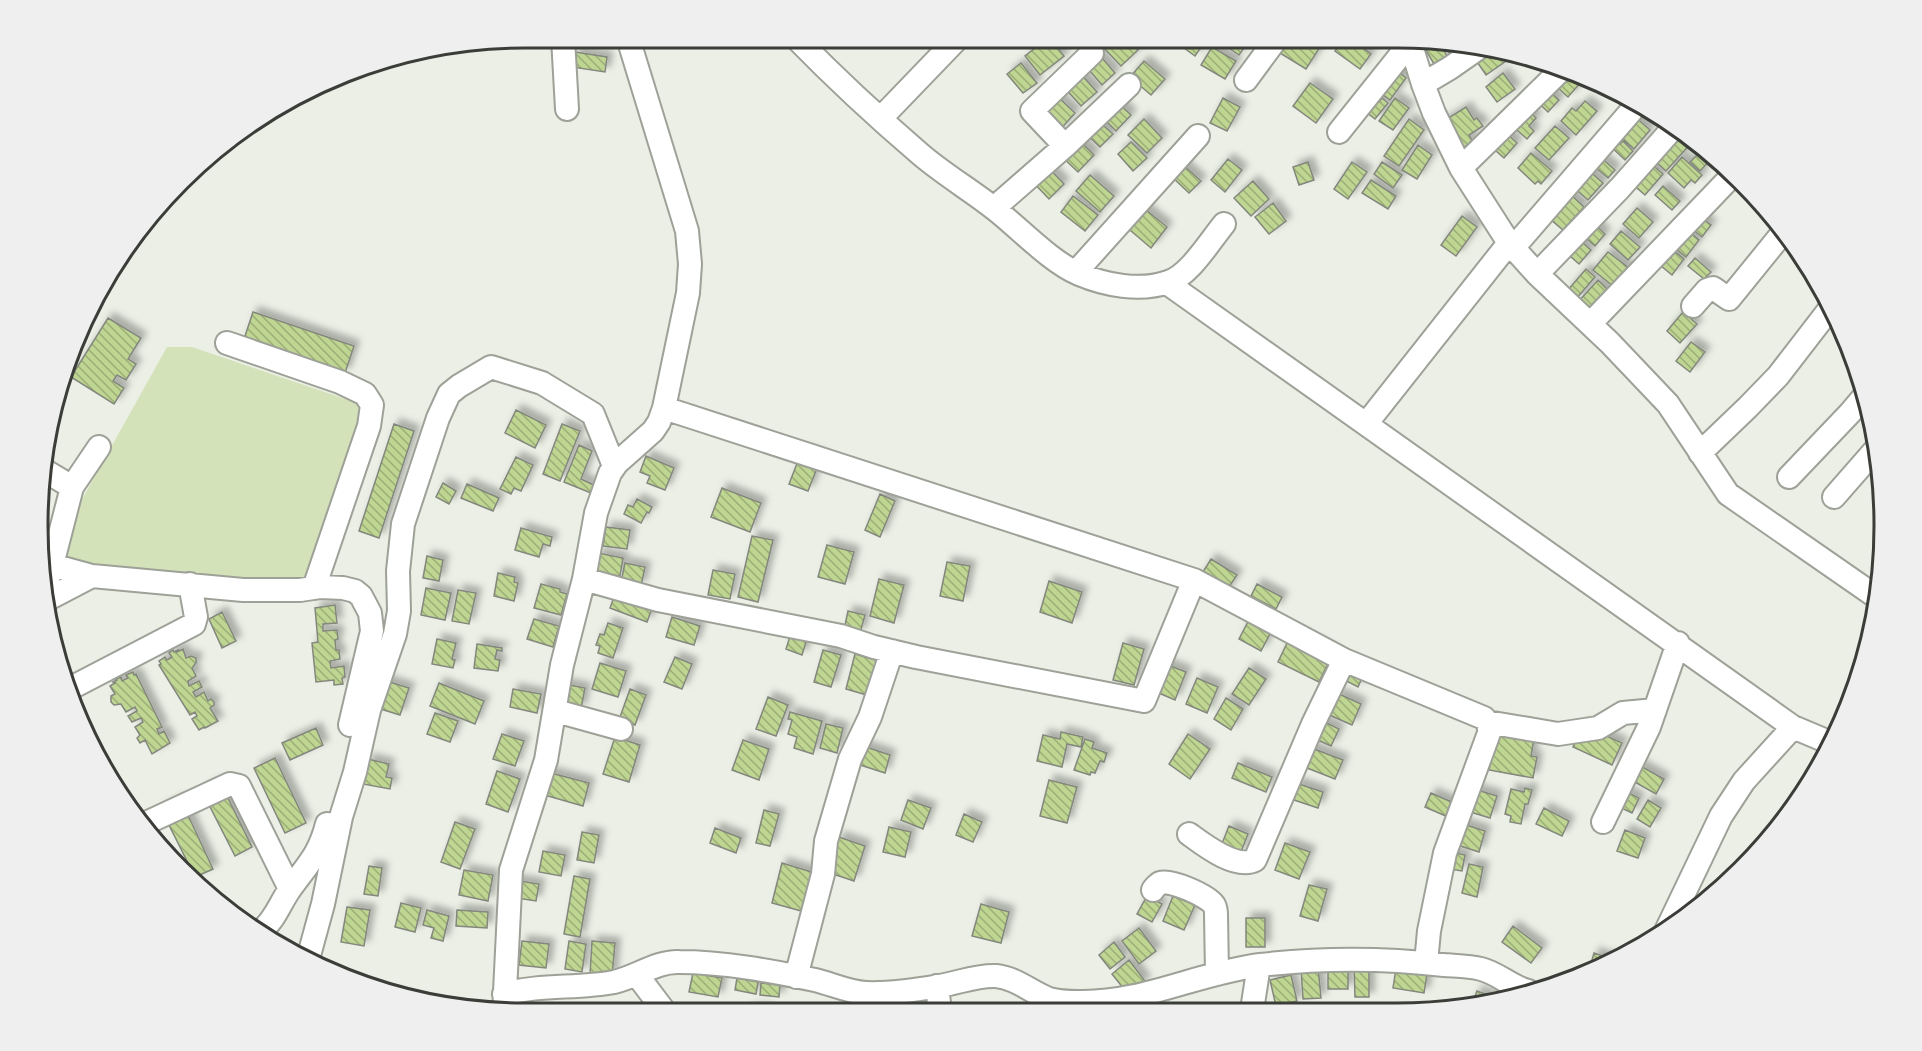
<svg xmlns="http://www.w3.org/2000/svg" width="1922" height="1051" viewBox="0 0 1922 1051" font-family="'Source Sans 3',sans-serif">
<defs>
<pattern id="building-back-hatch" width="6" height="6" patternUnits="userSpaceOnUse" patternTransform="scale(1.5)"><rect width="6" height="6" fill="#bfd592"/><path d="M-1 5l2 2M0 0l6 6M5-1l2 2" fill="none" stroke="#9cae78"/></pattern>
<filter id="shadow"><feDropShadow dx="5.5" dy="-5.5" stdDeviation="3" flood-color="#0004"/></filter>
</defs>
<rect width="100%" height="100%" fill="#ebefe5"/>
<path fill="#d4e2b9" d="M167,347H192L357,403L360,407L359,414L310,578L304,584L83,567L62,557L81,501Z"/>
<path fill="url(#building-back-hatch)" stroke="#83877d" stroke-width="1.5" filter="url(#shadow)" d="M1048,38H1050L1064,56L1040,75L1025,56Z
M1106,38H1127L1138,50L1121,66L1100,44Z
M1179,38H1197L1204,43L1195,56L1176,42Z
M1215,38H1251L1239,55Z
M1283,38H1306L1320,47L1306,69L1275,50Z
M1343,38H1350L1371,54L1360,69L1335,51Z
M1436,40H1438L1447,56L1434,64L1424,47Z
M1442,41L1457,43L1459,48L1450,54Z
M1475,46L1499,50L1506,61L1486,75L1469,50Z
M1212,47L1236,61L1225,79L1201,65Z
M1096,51L1115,73L1102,85L1083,63Z
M575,52L607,57L605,72L572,67Z
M1144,61L1165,79L1151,95L1130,77Z
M1021,63L1037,83L1023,93L1007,74Z
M1391,66L1406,78L1390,100L1374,88Z
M1558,69L1576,76L1582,81L1568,97L1548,79Z
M1079,72L1097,92L1081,106L1063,86Z
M1503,73L1515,89L1497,102L1486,87Z
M1310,83L1333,99L1316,123L1293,106Z
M1543,85L1559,100L1548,112L1532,97Z
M1055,94L1075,113L1059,131L1038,112Z
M1371,95L1379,102L1382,98L1388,103L1375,119L1361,108Z
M1223,98L1240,107L1227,131L1210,123Z
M1395,98L1409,108L1393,130L1379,121Z
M1114,99L1131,115L1116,131L1099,114Z
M1585,101L1597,111L1576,135L1561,121L1572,108L1576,111Z
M1524,106L1536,118L1529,126L1534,131L1527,139L1509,123Z
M1466,107L1474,120L1477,118L1483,126L1469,135L1473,142L1459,150L1442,122Z
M1634,116L1650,130L1634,149L1617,134Z
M1144,119L1162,138L1147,153L1128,135Z
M1409,119L1424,130L1399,166L1384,156Z
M1097,120L1113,134L1100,147L1085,133Z
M1668,123L1693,141L1666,171L1644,151Z
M1555,126L1569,138L1549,160L1535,148Z
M1502,129L1517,143L1504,158L1488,144Z
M1076,137L1094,155L1078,172L1059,154Z
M1613,138L1620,144L1623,141L1633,151L1625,160L1608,144Z
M1131,142L1147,158L1133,171L1118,154Z
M1697,143L1714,156L1700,171L1690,162L1697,155L1691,150Z
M1418,145L1432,155L1417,179L1402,170Z
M1531,153L1552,171L1541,184L1538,181L1535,184L1518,168Z
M1597,154L1615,170L1608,178L1596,168Z
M1682,157L1702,175L1695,183L1691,180L1684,188L1668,173Z
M1228,159L1242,170L1225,192L1211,180Z
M1308,162L1314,180L1299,185L1293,167Z
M1352,162L1367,172L1348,199L1334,189Z
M1382,162L1402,175L1393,188L1374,174Z
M1649,162L1663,174L1645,195L1631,183Z
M1045,164L1064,184L1049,199L1030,179Z
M1182,164L1201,181L1189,193L1171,176Z
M1586,168L1603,183L1588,200L1571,185Z
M1090,175L1114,196L1100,212L1076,191Z
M1371,180L1396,196L1388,209L1362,193Z
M1253,181L1269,199L1251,216L1234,198Z
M1663,186L1680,201L1672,210L1655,195Z
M1564,188L1584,207L1563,230L1550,219Z
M1073,196L1098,215L1085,231L1061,212Z
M1273,203L1286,221L1269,234L1255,217Z
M1140,205L1167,227L1151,248L1124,225Z
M1637,208L1653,222L1639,238L1623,224Z
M1695,213L1711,225L1702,237L1687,225Z
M1462,216L1477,227L1456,256L1441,245Z
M1589,219L1605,234L1595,246L1578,231Z
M1684,228L1699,240L1686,257L1670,244Z
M1621,231L1640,247L1628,260L1610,244Z
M1574,235L1591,250L1579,264L1562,249Z
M1668,246L1684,259L1672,275L1655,261Z
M1608,252L1629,268L1614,287L1593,270Z
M1695,258L1711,272L1704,279L1688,266Z
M1586,269L1595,277L1576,299L1567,291Z
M1598,280L1609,291L1589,313L1578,302Z
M253,312L354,346L345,373L244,339Z
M1683,312L1697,324L1680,343L1667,331Z
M108,318L141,338L128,359L136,364L126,380L117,375L113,381L124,388L114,404L71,377Z
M1691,342L1705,352L1690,372L1676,361Z
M516,410L546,425L535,448L505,433Z
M394,424L414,431L379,538L359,531Z
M562,424L580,431L560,481L543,474Z
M579,445L592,451L581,479L594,485L591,493L564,482Z
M802,451L821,458L808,491L789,484Z
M646,456L674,468L665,490L647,483L650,476L640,472Z
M516,457L533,465L521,491L514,488L511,494L500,489Z
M443,483L456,491L449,504L436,497Z
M467,484L499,498L493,511L461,498Z
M722,488L761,503L750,532L711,517Z
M880,494L895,501L880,537L865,530Z
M637,499L652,507L649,513L647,512L641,523L624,514L628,505L633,507Z
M606,527L630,530L627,549L603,546Z
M521,528L552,537L550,546L543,544L539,557L515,550Z
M752,536L773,540L758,602L738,597Z
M827,545L854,552L845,584L818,577Z
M598,553L623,558L620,576L594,572Z
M427,556L443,560L439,581L423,578Z
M1211,559L1237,575L1223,596L1198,580Z
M947,562L970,566L963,601L940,596Z
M625,563L645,567L641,586L621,582Z
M713,570L735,574L730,599L708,595Z
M498,573L515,577L514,582L518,583L514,601L494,596Z
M879,579L904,585L894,623L870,616Z
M1049,581L1082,592L1072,623L1040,612Z
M541,584L560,589V592L567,594L561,615L534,608Z
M1257,584L1282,597L1276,609L1251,596Z
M426,588L451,593L445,620L421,615Z
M617,589L654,603L647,622L610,608Z
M458,590L476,593L469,624L452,621Z
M335,605L337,623L323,624V631L337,630L338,639L335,640L336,650H339L340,659L330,661L331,668L344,666L345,677L342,678L343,684L334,685V680L316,682L312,643L318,642L315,608Z
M848,611L865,615L860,633L844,630Z
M222,612L236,641L222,648L209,619Z
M1251,616L1273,628L1261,651L1239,639Z
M672,617L700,626L694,645L666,637Z
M534,619L559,626L553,647L527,639Z
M608,623L623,628L613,658L598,653L600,646L596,645L600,634L604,635Z
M791,633L807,639L802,655L786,649Z
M1292,633L1333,653L1319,682L1278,662Z
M437,639L456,643L452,659L455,660L453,668L432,664Z
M1123,643L1144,649L1134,685L1113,680Z
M477,644L502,648V651L497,650L495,659L500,660L498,671L474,668Z
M183,649L186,658L191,656L196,658V663L192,668L196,676L188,681L189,686L199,681L202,687L193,692L196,697L204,692L208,701L211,699L214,702V705L210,708L218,721L205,728L204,727L199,730L192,719L197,716L195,712L190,715L159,665L161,664L159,661L165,657L167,660L172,657L169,653L173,650L174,652L178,650L177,652Z
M823,650L841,655L831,687L814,682Z
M855,654L879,661L870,696L846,689Z
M675,657L692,664L682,689L664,682Z
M600,663L626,671L618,697L592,689Z
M1163,663L1186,672L1175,700L1152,690Z
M1249,668L1266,679L1249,705L1232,694Z
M1365,671L1358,687L1335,675Z
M133,672L134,675L136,674L162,727L157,729L159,734L164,731L170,743L152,754L145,740L140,743L137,738L140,735L135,727L143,722L141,718L132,722L128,716L137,711L135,707L126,712L121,704L114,705L111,702V696L115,694L110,686L115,683L113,682L117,680L116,679L121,677L122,681L128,678L126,675Z
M1197,678L1218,687L1207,713L1186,704Z
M383,680L409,688L400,715L374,707Z
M439,683L484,701L475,724L430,706Z
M559,683L585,688L581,709L555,703Z
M513,689L541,694L537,713L510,707Z
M630,689L646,695L635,725L619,720Z
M1337,693L1361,704L1352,725L1327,714Z
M768,697L788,705L776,736L756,729Z
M1226,698L1243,709L1231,730L1214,719Z
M790,712L822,721L813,754L794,748L797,737L788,734L792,720L788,719Z
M435,713L458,721L450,742L427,734Z
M1319,719L1339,729L1331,746L1311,737Z
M826,724L843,728L837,753L820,748Z
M1583,725L1622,743L1612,765L1573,747Z
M1497,726L1535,733L1531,756L1537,757L1533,778L1489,770Z
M316,728L323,745L290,760L282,743Z
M1061,732L1083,737L1081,747L1067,744L1062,767L1037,761L1043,735L1060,739Z
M502,734L524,741L515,766L493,759Z
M1188,734L1210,749L1190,779L1169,764Z
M615,737L640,745L629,782L603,774Z
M1085,739L1094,742L1092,748L1107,753L1104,762L1100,761L1095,773L1091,772L1090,775L1074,770Z
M743,740L769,749L759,780L732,770Z
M860,745L890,755L885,773L854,763Z
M1309,747L1343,760L1335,779L1302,766Z
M275,758L306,823L285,833L254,768Z
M368,759L389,764L386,777L392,778L390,789L363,784Z
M1238,763L1272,777L1266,792L1232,778Z
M1639,765L1664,779L1656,794L1631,780Z
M497,771L520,779L508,812L486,804Z
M547,772L589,783L583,806L541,794Z
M1049,780L1077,787L1067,823L1040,816Z
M220,782L252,847L235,856L202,791Z
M1296,783L1323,792L1318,808L1291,799Z
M1525,788L1532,790L1528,804H1525L1521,824L1510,822L1511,816L1505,814L1511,789L1524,792Z
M1474,789L1497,796L1490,818L1467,811Z
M1624,791L1639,798L1632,813L1617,806Z
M1431,793L1454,803L1448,817L1425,807Z
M181,800L213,869L195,877L161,809Z
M908,800L931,808L923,829L901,820Z
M1648,800L1661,808L1650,827L1637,819Z
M1544,808L1569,821L1562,836L1536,824Z
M764,810L779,814L770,846L756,843Z
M964,814L982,822L973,842L956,835Z
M455,822L475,829L460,869L441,862Z
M1460,823L1485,831L1479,852L1454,844Z
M1229,826L1248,834L1240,854L1221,846Z
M889,827L911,832L905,857L883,852Z
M715,828L741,838L736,853L710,843Z
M1625,830L1645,838L1638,858L1617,851Z
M582,832L599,835L594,863L577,860Z
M839,837L865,846L854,881L827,872Z
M1285,843L1310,852L1299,879L1275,870Z
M543,851L565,855L561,876L539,872Z
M1446,851L1465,855L1462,871L1443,868Z
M782,863L815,873L805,912L772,903Z
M1469,864L1483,867L1477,897L1462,893Z
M369,866L382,868L378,896L364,894Z
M464,870L493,875L488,901L459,895Z
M574,876L590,879L580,937L564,934Z
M513,880L539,884L536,901L510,897Z
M1309,885L1327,889L1318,921L1300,916Z
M1147,896L1162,904L1152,922L1137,914Z
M1173,896L1195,905L1184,930L1163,921Z
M401,903L421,908L415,932L395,927Z
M981,904L1009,912L1001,943L972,936Z
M347,907L370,910L364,946L341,942Z
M427,910L449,916L443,941L431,938L434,928L423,925Z
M457,910L488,912L487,928L456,926Z
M1246,918H1265V947H1246Z
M1513,926L1542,948L1531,963L1502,942Z
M1139,928L1156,951L1139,964L1122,941Z
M522,941L549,944L546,968L519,965Z
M569,941L586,944L582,972L565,969Z
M592,941L615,943L612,976L590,974Z
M1114,942L1125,957L1110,969L1099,955Z
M1594,953L1614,960L1588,974Z
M1129,960L1145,981L1128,994L1112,974Z
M1328,962H1348V989H1328Z
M1354,964H1369V997H1355Z
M1318,967L1321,998L1303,999L1301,968Z
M1396,969L1427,974L1424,993L1393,988Z
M693,973L722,978L718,997L689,992Z
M1291,975L1297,1001L1276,1006L1270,980Z
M737,978L758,982L756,994L735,990Z
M761,983L780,985L779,997L760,995Z
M1477,991L1496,998L1495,1000L1471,1007Z
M766,1009L767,1012H747V1010Z"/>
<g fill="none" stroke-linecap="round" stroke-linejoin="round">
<defs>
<path id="minor" d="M563,38L567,109
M796,38C835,78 877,117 919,153C943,174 971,190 996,210C1020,229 1051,262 1079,274C1105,285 1140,292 1168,282C1189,276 1210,241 1224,224
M1409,39L1423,84L1434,113L1461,168L1509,243L1537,274L1610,343L1668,404L1728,494L1878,598
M1246,80L1277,38
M1423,84L1450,68L1480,47
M881,118L958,38
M1339,132L1410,43
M1065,146L1032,111L1092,53
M1461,168L1561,70
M994,208L1065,146L1129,85
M1514,247L1639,102
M1076,272L1198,136
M1537,274L1620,188L1674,127
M1167,283L1793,727L1831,743
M1693,306L1707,290L1713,288L1729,299L1785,230
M1590,324L1727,181
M227,343L340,382L365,394L372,405L369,426L314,588
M664,408L1194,580L1344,660L1484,718L1489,725V733L1445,853L1429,931L1426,963
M1366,424L1509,243
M1700,453L1748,407L1778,376L1832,306
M47,472L72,487
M1789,477L1850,413L1866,394
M1834,497L1876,449
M52,565L72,487L99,447
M584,579L658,600L841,636L874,647L916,657L1144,701L1194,580
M46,587L52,565L92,576L243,590H300L320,587L343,588L355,591L361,596L370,613L372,631L350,725
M48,599L92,576
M69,689L194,624L196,617L190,584
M556,711L621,729
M1487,722L1558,734L1598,728L1623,713L1655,710
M1603,822L1649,727L1678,643
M144,824L230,784L239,786L290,889
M1189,834C1204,845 1236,870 1255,860L1313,724L1344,660
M1153,890C1154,888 1158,884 1160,883C1171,879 1208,896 1214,905C1216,909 1216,910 1216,915L1217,974
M261,931C275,920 280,903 290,889C308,864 319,855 327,824
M1665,933L1721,816L1744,781L1793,727
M308,959L323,904L341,817L355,772L369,710L395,634L399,611L398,571L403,524L438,418L449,394L459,386L491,367L542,383L593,414L614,466
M637,975L665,1012
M796,977L823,874L826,841L850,759L870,717L892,651
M937,986L940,1011
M504,994C540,984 578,989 614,982C636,977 657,961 679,962C724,962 771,971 815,980C832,984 848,992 866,993C890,994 916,990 939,986C958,983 977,975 996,976C1016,978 1031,992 1049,999C1059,1002 1070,1002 1080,1002C1143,1003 1198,973 1260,965C1320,958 1384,958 1444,965C1456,966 1469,966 1481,969C1498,973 1511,987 1528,991
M1252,1010L1259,965
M504,1012L511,870L546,760L562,665L584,579L596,513L610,473L617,463L653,431L659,422L664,408L688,293L690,264L687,231L628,38"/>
</defs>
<use href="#minor" stroke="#9da197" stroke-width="26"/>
<use href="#minor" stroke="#fff" stroke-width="22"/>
</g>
<path d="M0 0H1922V1051H0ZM525 48H1397A477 477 0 0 1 1874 525V526A477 477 0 0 1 1397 1003H525A477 477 0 0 1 48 526V525A477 477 0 0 1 525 48Z" fill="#efefef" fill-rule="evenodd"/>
<path fill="none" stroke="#3b3d39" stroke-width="3" d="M525 48H1397A477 477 0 0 1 1874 525V526A477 477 0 0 1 1397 1003H525A477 477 0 0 1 48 526V525A477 477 0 0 1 525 48Z"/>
</svg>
